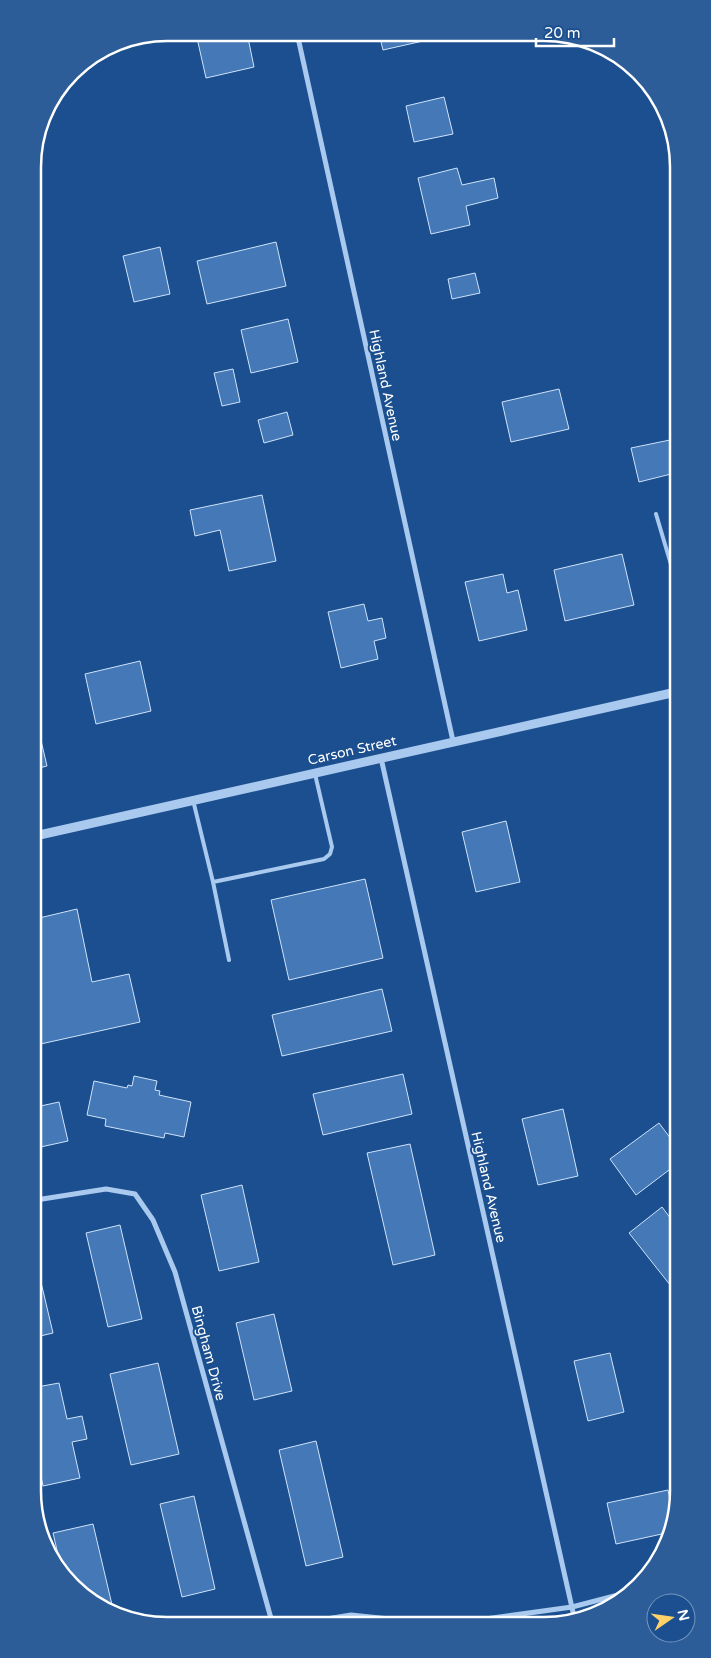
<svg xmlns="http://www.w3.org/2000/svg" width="711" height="1658" viewBox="0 0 711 1658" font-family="'Varela Round',sans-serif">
<rect width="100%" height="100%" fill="#1b4f8f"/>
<path fill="#4478b7" stroke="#cfe3fa" d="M221,33H247L254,67L206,78L197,38Z
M379,34H422L423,41L383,50Z
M444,97L453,134L414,142L406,106Z
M457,168L462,185L494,178L498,198L466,206L470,225L431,234L418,178Z
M276,242L286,286L207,304L197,261Z
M160,247L170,294L134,302L123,256Z
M475,273L480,293L452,299L448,279Z
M288,319L298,362L251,373L241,330Z
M233,369L240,402L222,406L214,373Z
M559,389L569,429L511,442L502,402Z
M287,412L293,435L264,443L258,420Z
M670,440L675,473L639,482L631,448Z
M262,495L276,561L229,571L220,530L195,536L190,510Z
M622,554L634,605L565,621L554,570Z
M503,574L507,593L518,590L527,630L479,641L465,582Z
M364,604L368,621L382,618L386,638L374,641L378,659L341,668L328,612Z
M140,661L151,711L96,724L85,674Z
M35,715L47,766L35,769Z
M506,821L520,882L476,892L462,832Z
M365,879L383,958L289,980L271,900Z
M77,909L92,982L129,974L140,1022L36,1045L35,919Z
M382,989L392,1031L282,1056L272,1015Z
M403,1074L412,1114L323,1135L313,1094Z
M134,1076L157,1081L155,1090L160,1091L159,1095L191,1102L184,1137L165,1133L164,1138L105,1126L106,1119L87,1115L94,1081L127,1088L128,1085L132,1086Z
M59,1102L68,1141L36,1148V1107Z
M563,1109L578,1176L538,1185L522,1119Z
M659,1123L677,1147V1164L636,1195L610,1159Z
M410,1144L435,1255L393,1265L367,1153Z
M242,1185L259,1262L219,1271L201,1195Z
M662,1207L677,1227L678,1295L629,1233Z
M120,1225L142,1319L108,1327L86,1233Z
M36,1261L53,1333L36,1337Z
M274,1314L292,1391L254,1400L236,1323Z
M610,1353L624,1412L588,1421L574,1361Z
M158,1363L179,1454L131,1465L110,1374Z
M59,1383L67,1419L82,1416L87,1439L72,1442L80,1478L43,1486L37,1456V1387Z
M316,1441L343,1557L306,1566L279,1450Z
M668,1490L674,1519L671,1532L616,1544L607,1503Z
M194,1496L215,1589L182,1597L160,1504Z
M93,1524L113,1609L78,1592L60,1563L53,1533Z"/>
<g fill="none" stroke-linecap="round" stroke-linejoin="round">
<path stroke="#a9c9ee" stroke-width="4" d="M656,514L675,578
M193,800L213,882L324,859L330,854L332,847L315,774
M213,882L229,960"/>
<path stroke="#a9c9ee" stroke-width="5" d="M297,33L453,741
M381,758L575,1621
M36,1200L106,1189L135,1194L153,1220L175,1272L272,1622
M308,1622L351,1615L418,1622
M464,1622L572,1607L622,1594"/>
<path stroke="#a9c9ee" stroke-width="9" d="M35,836L676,692"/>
</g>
<g text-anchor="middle" stroke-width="4" stroke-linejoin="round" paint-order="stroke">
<g font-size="14" fill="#fff" stroke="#1b4f8f">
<text transform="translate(386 385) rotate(78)" y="5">Highland Avenue</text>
<text transform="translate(352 750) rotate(-13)" y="5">Carson Street</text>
<text transform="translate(489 1187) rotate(77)" y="5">Highland Avenue</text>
<text transform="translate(209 1353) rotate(75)" y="5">Bingham Drive</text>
</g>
</g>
<path d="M0 0H711V1658H0ZM167 41H544A126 126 0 0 1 670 167V1491A126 126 0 0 1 544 1617H167A126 126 0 0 1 41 1491V167A126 126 0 0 1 167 41Z" fill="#2d5d98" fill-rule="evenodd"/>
<path fill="none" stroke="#fff" stroke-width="2.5" d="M167 41H544A126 126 0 0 1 670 167V1491A126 126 0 0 1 544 1617H167A126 126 0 0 1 41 1491V167A126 126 0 0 1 167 41Z"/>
<g transform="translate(671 1618) rotate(77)"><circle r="24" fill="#1b4f8f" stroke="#7695bc"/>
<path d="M0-4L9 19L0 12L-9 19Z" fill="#ffd166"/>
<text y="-8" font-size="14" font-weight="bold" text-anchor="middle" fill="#ffffff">N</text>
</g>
<path d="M536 38v8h78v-8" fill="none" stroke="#ffffff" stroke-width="2.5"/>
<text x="544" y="38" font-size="15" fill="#ffffff" stroke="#1b4f8f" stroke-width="4" paint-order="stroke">20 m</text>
</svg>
